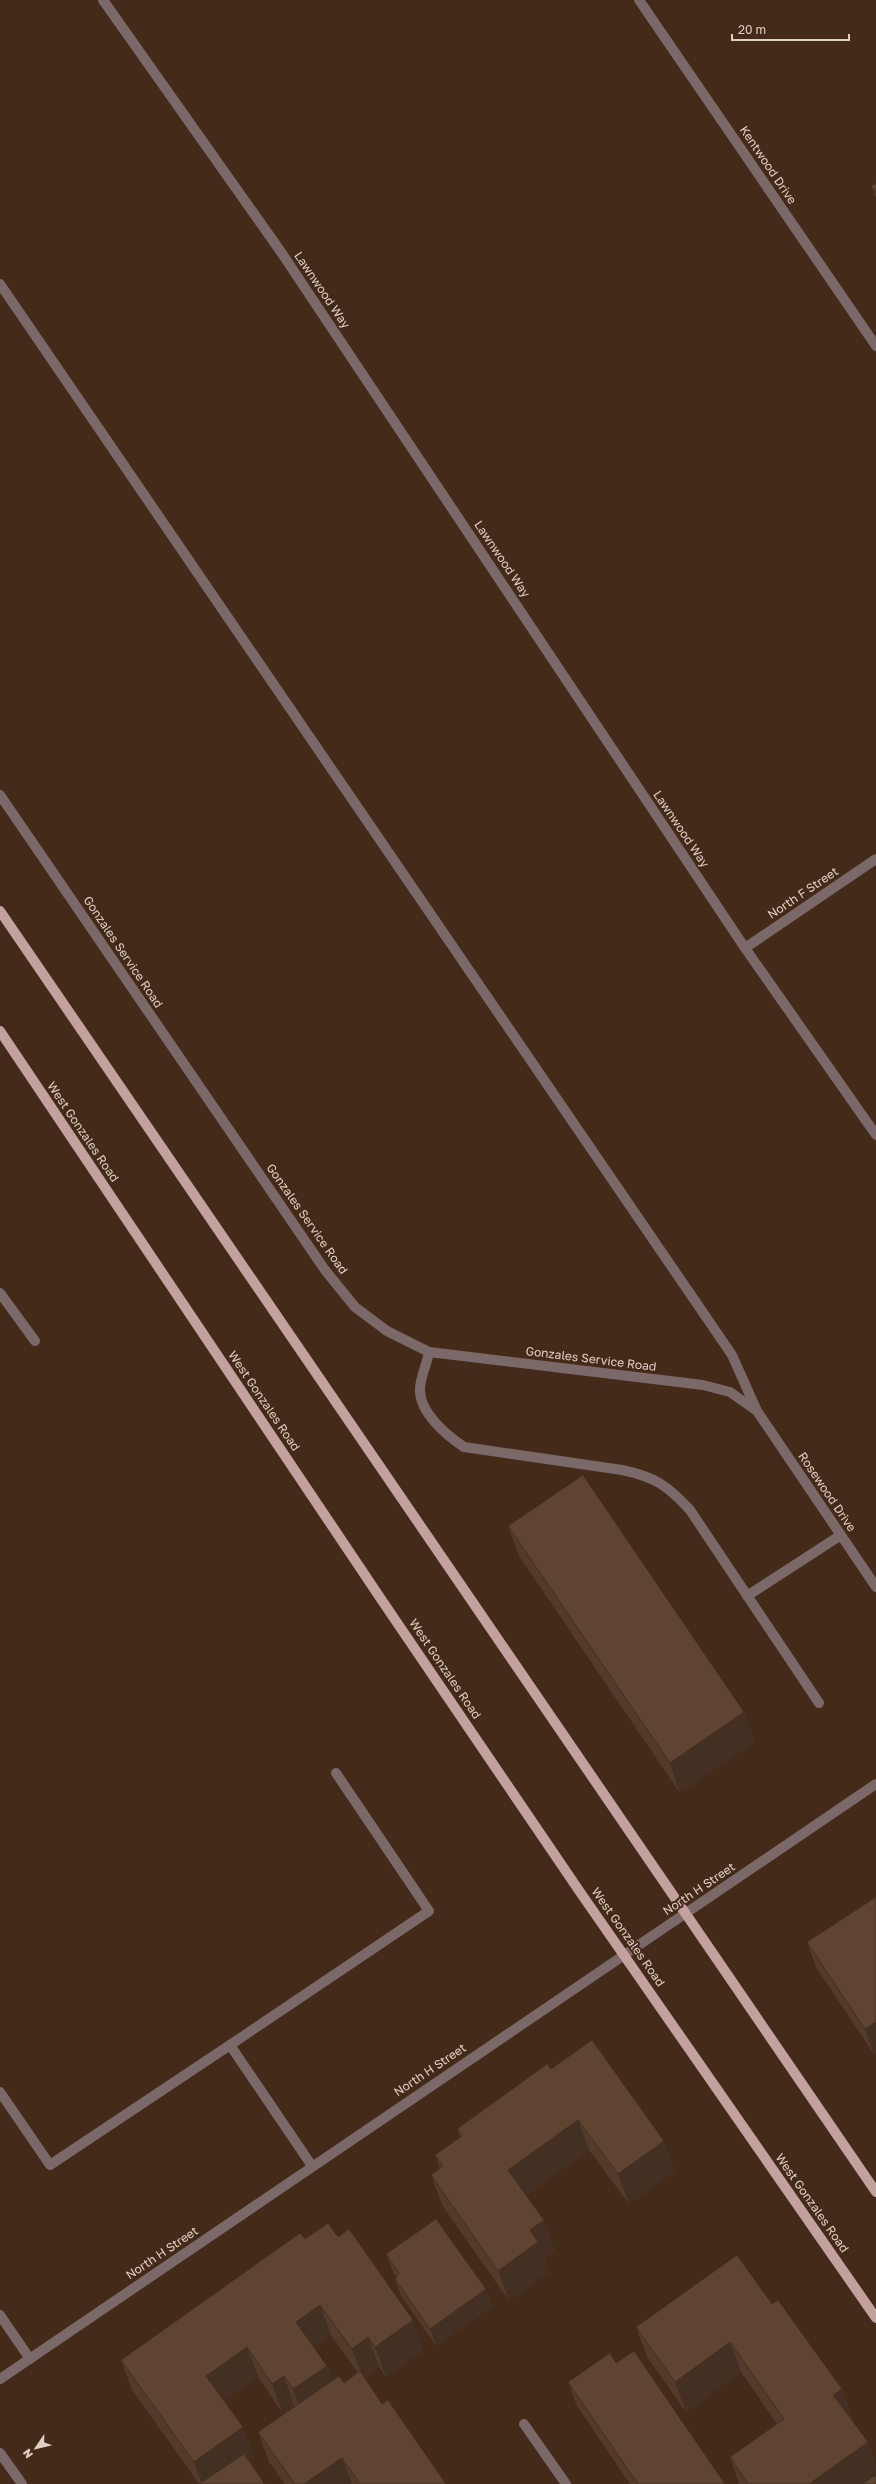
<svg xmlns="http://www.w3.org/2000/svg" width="876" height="2484" viewBox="0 0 876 2484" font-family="'Golos Text',sans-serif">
<rect width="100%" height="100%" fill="#442a18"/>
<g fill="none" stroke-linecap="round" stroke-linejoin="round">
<path stroke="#7a6968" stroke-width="10" d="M103,0L281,252L745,948L876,1135
M639,0L876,346
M0,284L732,1355L757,1411L876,1587
M0,795L325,1270L355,1307L387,1331L429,1352L703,1385L730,1392L757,1411
M745,948L876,859
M0,1293L35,1341
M429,1352C427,1364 420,1378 420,1389C419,1412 446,1435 464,1447L622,1470C655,1477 667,1485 690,1510L819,1703
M747,1596L841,1535
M0,2092L50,2165L230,2045
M312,2166L230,2045L429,1911L336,1773
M0,2315L30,2359
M0,2379L876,1784
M524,2424L566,2484
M0,2453L22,2484"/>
<path stroke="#c3a19e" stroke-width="10" d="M0,911L876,2192
M0,1031L383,1602L580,1892L876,2318"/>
</g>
<path fill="#533a2b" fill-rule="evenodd" d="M876,183V198L871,186Z
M508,1526L755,1742L680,1793L519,1556Z
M876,1897V2052L874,2054L816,1967L807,1942Z
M551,2069L664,2141L675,2171L629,2204L589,2150L526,2195L544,2220L555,2250L544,2258L549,2272L509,2301L442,2205L431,2175L440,2168L435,2155L460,2137L457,2129Z
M305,2239L424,2350L386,2377L379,2367L365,2378L382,2404L446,2484H285L269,2462L258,2432L295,2407L294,2406L283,2414L258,2377L224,2401L243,2427L254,2457L249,2461L199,2484L132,2390L121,2360ZM331,2335L358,2373L344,2383L332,2381L327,2366L314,2347Z
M386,2254L486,2289L492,2307L436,2346L401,2296L395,2279L396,2277L393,2272Z
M772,2304L842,2389L853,2419L851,2420L876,2465V2474L862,2484H739L730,2457L777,2424L741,2372L686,2412L647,2357L636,2327Z
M616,2363L725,2484H630L577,2406L568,2382Z"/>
<path fill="#433023" d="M744,1712L755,1742L680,1793L670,1763Z
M876,2022V2052L874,2054L865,2029Z
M578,2120L589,2150L519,2200L508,2170Z
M664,2141L675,2171L629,2204L618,2174Z
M544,2220L555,2250L544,2258L549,2272L509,2301L498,2271L530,2230Z
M486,2289L492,2307L436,2346L430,2329Z
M320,2305L331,2335L307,2352L296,2322Z
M413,2320L424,2350L386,2377L375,2347Z
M368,2337L379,2367L363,2379L352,2349Z
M730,2342L741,2372L686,2412L675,2382Z
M247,2347L258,2377L217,2406L206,2376Z
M327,2366L338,2396L304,2419L293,2389Z
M284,2376L294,2406L283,2414L272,2384Z
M842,2389L853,2419L844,2425L833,2395Z
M243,2427L254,2457L217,2484H202L194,2462Z
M868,2442L876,2465V2474L862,2484H809Z
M342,2458L352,2484H304Z"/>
<path fill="#604432" stroke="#433023" d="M876,183V193L871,186Z
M583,1475L744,1712L670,1763L508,1526Z
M876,1897V2022L865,2029L807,1942Z
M592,2040L664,2141L618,2174L578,2120L508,2170L544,2220L530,2230L538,2242L498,2271L431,2175L443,2166L435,2155L462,2136L457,2129L547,2064L551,2069Z
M436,2219L486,2289L430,2329L395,2279L399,2273L386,2254Z
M328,2223L338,2237L349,2229L413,2320L375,2347L368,2337L352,2349L320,2305L296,2322L327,2366L293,2389L284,2376L272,2384L247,2347L206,2376L243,2427L194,2462L121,2360L300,2233L305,2239Z
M737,2255L772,2304L778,2300L842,2389L833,2395L868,2442L809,2484H748L730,2457L784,2419L730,2342L675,2382L636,2327Z
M634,2351L725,2484H638L568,2382L610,2353L616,2363Z
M360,2371L382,2404L388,2400L446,2484H360L342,2458L304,2484H295L258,2432L339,2376L344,2383Z
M244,2454L265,2484H199Z
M876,2475V2484H862Z"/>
<g text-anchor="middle" stroke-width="4" stroke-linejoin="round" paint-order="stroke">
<g font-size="12" fill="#e0cfc5" stroke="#442a18">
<text transform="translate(768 165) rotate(56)" y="4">Kentwood Drive</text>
<text transform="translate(322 290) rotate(56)" y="4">Lawnwood Way</text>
<text transform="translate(502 559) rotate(56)" y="4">Lawnwood Way</text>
<text transform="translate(681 829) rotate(56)" y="4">Lawnwood Way</text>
<text transform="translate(803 893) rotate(-34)" y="4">North F Street</text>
<text transform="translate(123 952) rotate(56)" y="4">Gonzales Service Road</text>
<text transform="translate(83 1132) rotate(56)" y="4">West Gonzales Road</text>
<text transform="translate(307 1219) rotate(55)" y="4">Gonzales Service Road</text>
<text transform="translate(591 1359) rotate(7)" y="4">Gonzales Service Road</text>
<text transform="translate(264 1401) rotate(56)" y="4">West Gonzales Road</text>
<text transform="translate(827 1492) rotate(56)" y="4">Rosewood Drive</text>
<text transform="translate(445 1669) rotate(56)" y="4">West Gonzales Road</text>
<text transform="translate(699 1889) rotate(-34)" y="4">North H Street</text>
<text transform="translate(628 1937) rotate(55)" y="4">West Gonzales Road</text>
<text transform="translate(430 2070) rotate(-34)" y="4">North H Street</text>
<text transform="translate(812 2203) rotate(55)" y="4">West Gonzales Road</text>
<text transform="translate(162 2253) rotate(-34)" y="4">North H Street</text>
</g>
</g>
<g transform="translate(36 2448) rotate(235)" stroke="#442a18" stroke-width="3" paint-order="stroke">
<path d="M0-3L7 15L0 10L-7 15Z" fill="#e0cfc5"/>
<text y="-6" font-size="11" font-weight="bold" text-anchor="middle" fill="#e0cfc5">N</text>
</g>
<path d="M732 34v6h117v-6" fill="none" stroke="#e0cfc5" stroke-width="2"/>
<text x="738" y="34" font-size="12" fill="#e0cfc5" stroke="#442a18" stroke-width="3" paint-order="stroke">20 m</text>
</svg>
